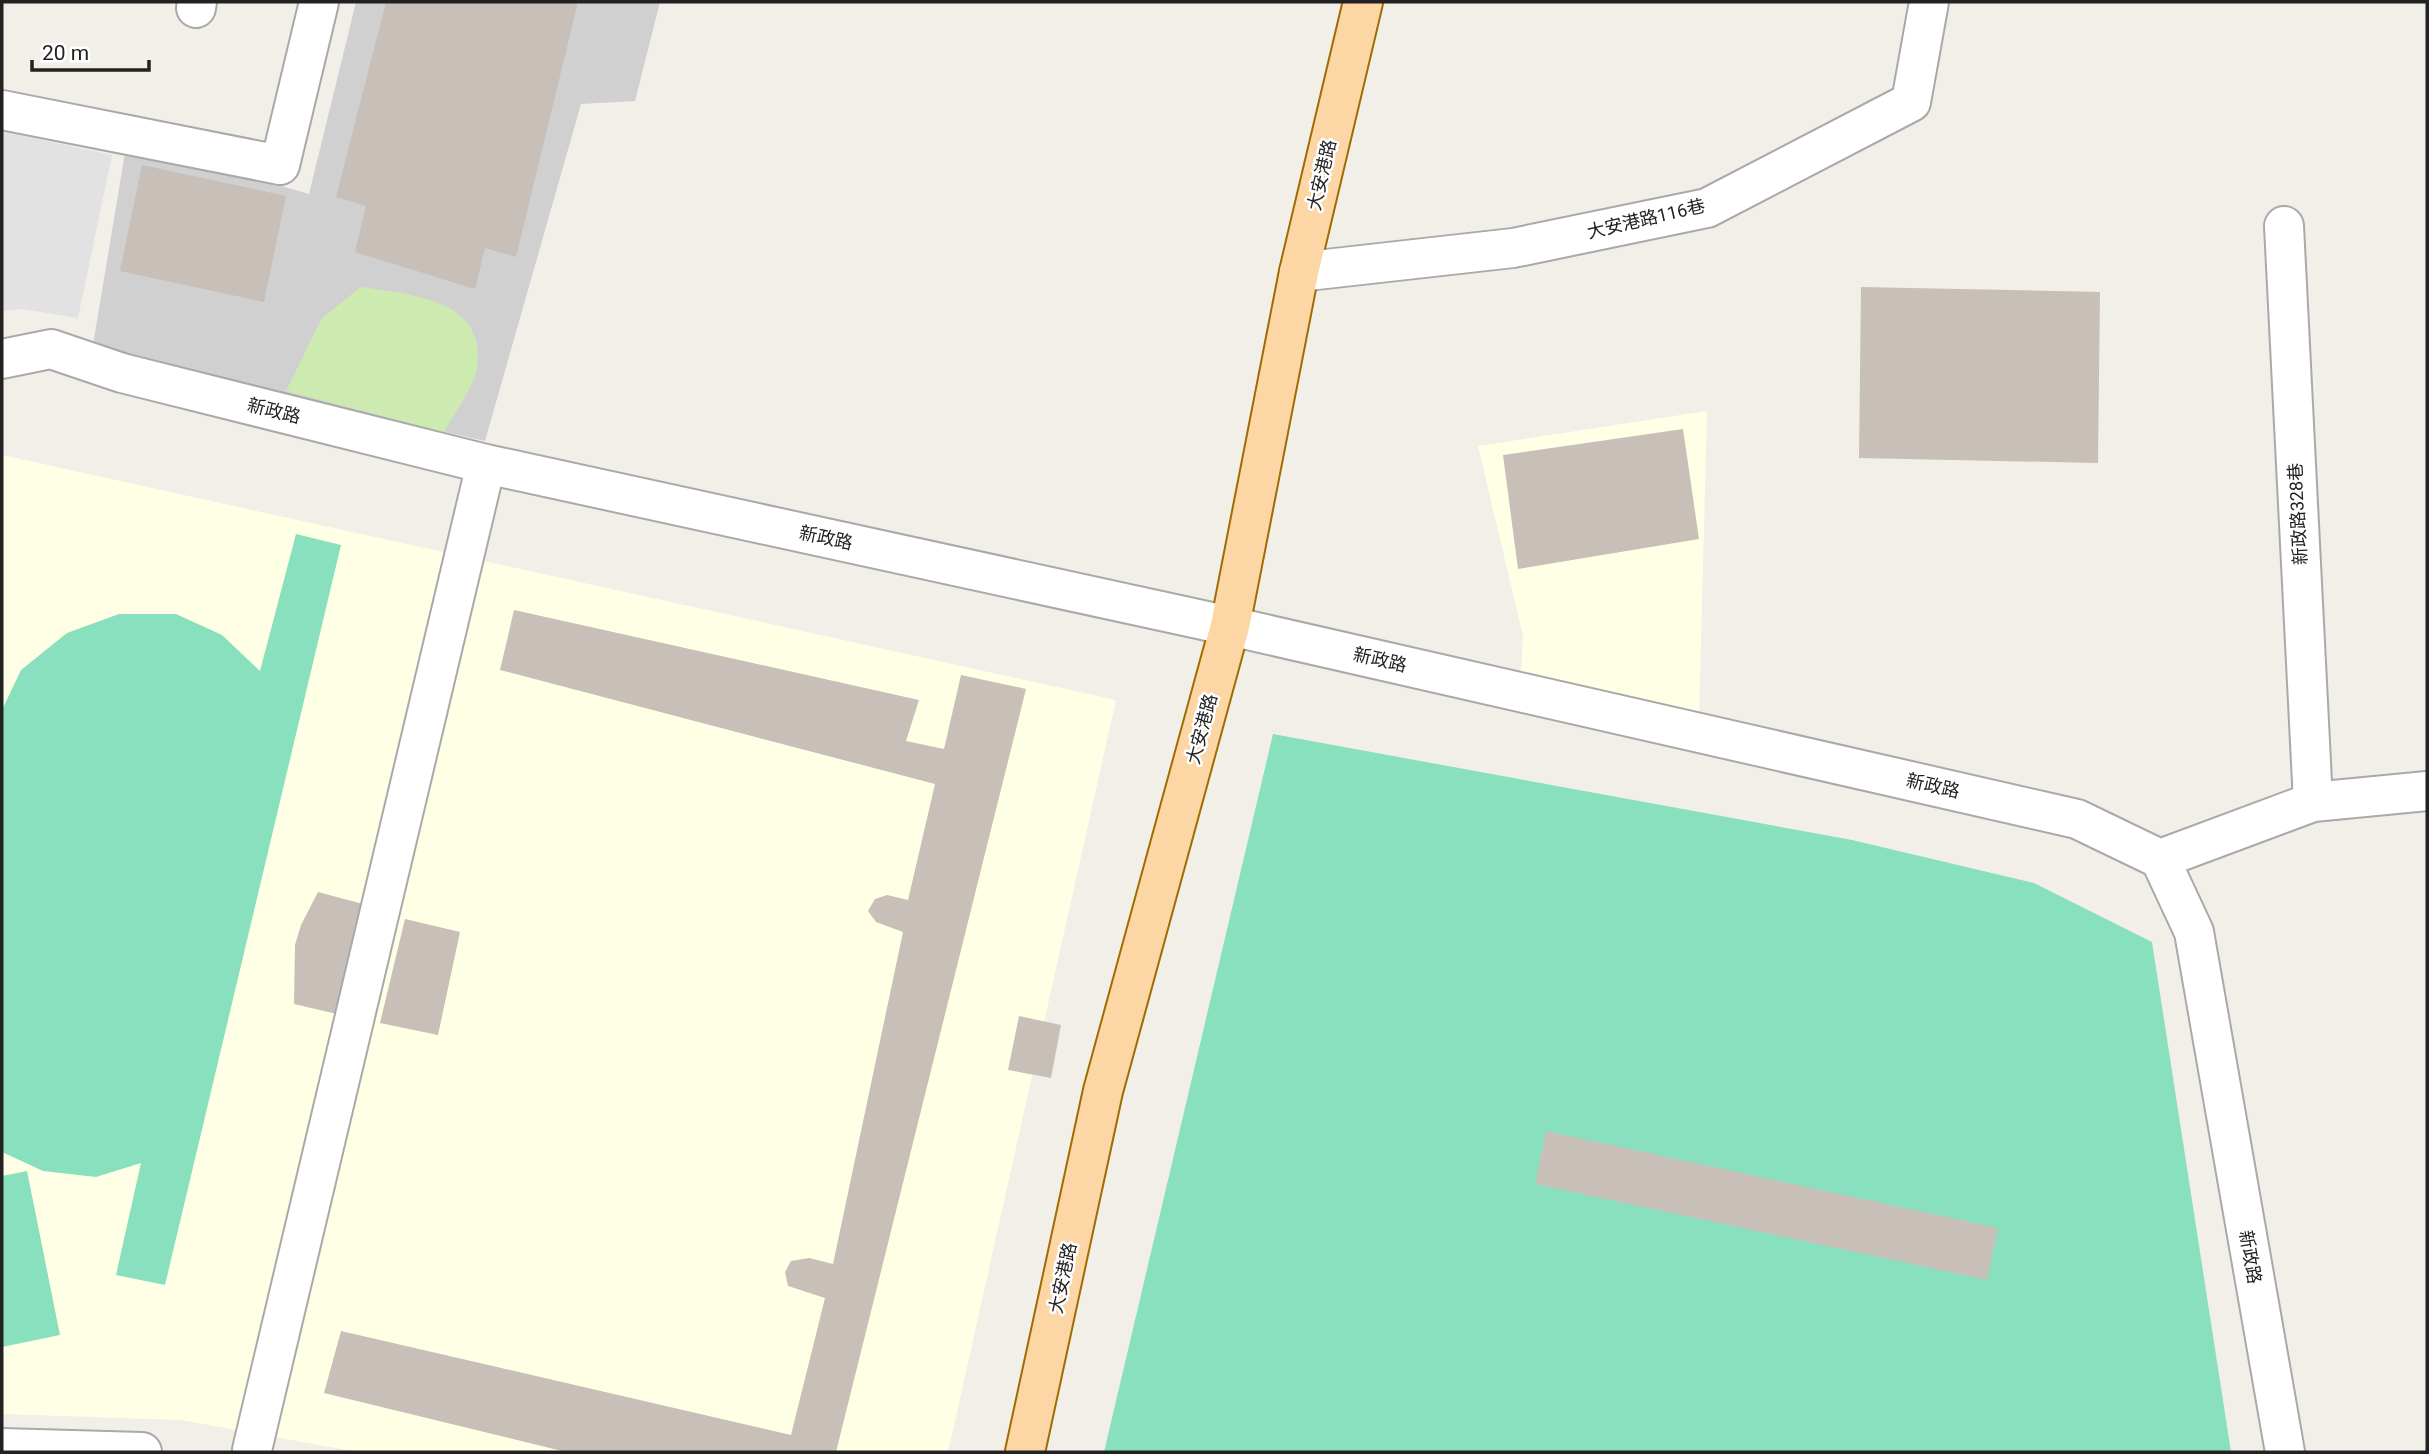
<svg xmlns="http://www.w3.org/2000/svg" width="2429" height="1454" viewBox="0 0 2429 1454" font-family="Roboto,'Noto Sans TC',sans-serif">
<rect width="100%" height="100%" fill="#f2efe9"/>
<path fill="#ffffe5" d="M1707,411L1699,720L1521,675L1523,636L1478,446Z
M2,455L1116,700L948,1452H358L181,1420L2,1414Z"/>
<path fill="#d0d0d0" d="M356,2H660L635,101L581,104L485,441L92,351L127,141L309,194Z"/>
<path fill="#cdebb0" d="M361,287C411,295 488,298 477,369C474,386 453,416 444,432L286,391L322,318Z"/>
<path fill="#88e0be" d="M296,534L341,545L165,1285L116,1275L141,1163L96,1177L43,1171L2,1152V710L21,670L67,633L119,614H176L222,635L260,671Z
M1273,734L1852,840L2034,883L2152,942L2231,1452H1104Z
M27,1171L60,1335L2,1347V1176Z"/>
<path fill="#e2e2e2" d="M2,131L112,155L78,318L22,309L2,311Z"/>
<path fill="#c7bfb8" d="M386,2H578L516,257L485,248L475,289L355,252L366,206L336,197Z
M142,165L286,196L264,302L120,271Z
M1861,287L2100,292L2098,463L1859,458Z
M1683,429L1699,539L1518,569L1503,455Z
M514,610L919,700L906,741L944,749L961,675L1026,689L836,1452H566L324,1393L341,1331L791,1435L825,1298L788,1286L785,1272L791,1261L809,1258L833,1264L903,932L876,922L868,911L875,899L887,895L908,900L935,784L500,670Z
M318,892L363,904L337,1014L294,1004L295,945L301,925Z
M405,919L460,932L438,1035L380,1023Z
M1019,1016L1061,1025L1051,1078L1008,1070Z
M1546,1131L1998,1228L1987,1280L1535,1184Z"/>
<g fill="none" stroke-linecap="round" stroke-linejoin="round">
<defs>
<path id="minor" d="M196,8L197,2
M2,110L280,165L319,2
M2284,226L2313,802
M1299,272L1513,248L1707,208L1911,102L1929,2
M2,359L51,349L122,373L486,464L1230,626L2077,819L2160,859L2194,932L2285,1452
M2160,859L2313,802L2427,791
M2,1448L142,1452
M252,1450L486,464"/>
<path id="major" d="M1025,1452L1103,1091L1230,626L1299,272L1363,2"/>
</defs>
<use href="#minor" stroke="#a9a9a9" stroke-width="42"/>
<use href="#major" stroke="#a06b00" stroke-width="42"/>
<use href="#minor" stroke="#fff" stroke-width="38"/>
<use href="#major" stroke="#fcd6a4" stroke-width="38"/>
</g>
<g text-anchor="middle" stroke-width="5" stroke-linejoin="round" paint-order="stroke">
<g font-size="18" fill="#222" stroke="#fff">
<text transform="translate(1322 175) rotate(-77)" y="6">大安港路</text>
<text transform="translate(1646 219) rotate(-13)" y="6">大安港路116巷</text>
<text transform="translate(274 411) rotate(14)" y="6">新政路</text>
<text transform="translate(2298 514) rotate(-93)" y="6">新政路328巷</text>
<text transform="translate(826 538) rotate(12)" y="6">新政路</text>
<text transform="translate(1380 660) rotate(13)" y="6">新政路</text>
<text transform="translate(1202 729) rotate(-75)" y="6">大安港路</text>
<text transform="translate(1933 786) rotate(13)" y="6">新政路</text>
<text transform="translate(2250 1257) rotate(80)" y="6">新政路</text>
<text transform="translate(1063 1278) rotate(-78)" y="6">大安港路</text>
</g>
</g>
<rect width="2429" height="1454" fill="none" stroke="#222222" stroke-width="7"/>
<path d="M32 60v10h117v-10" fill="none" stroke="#222222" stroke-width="3.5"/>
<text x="42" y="60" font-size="21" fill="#222222" stroke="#ffffff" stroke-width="5" paint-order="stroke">20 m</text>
</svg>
